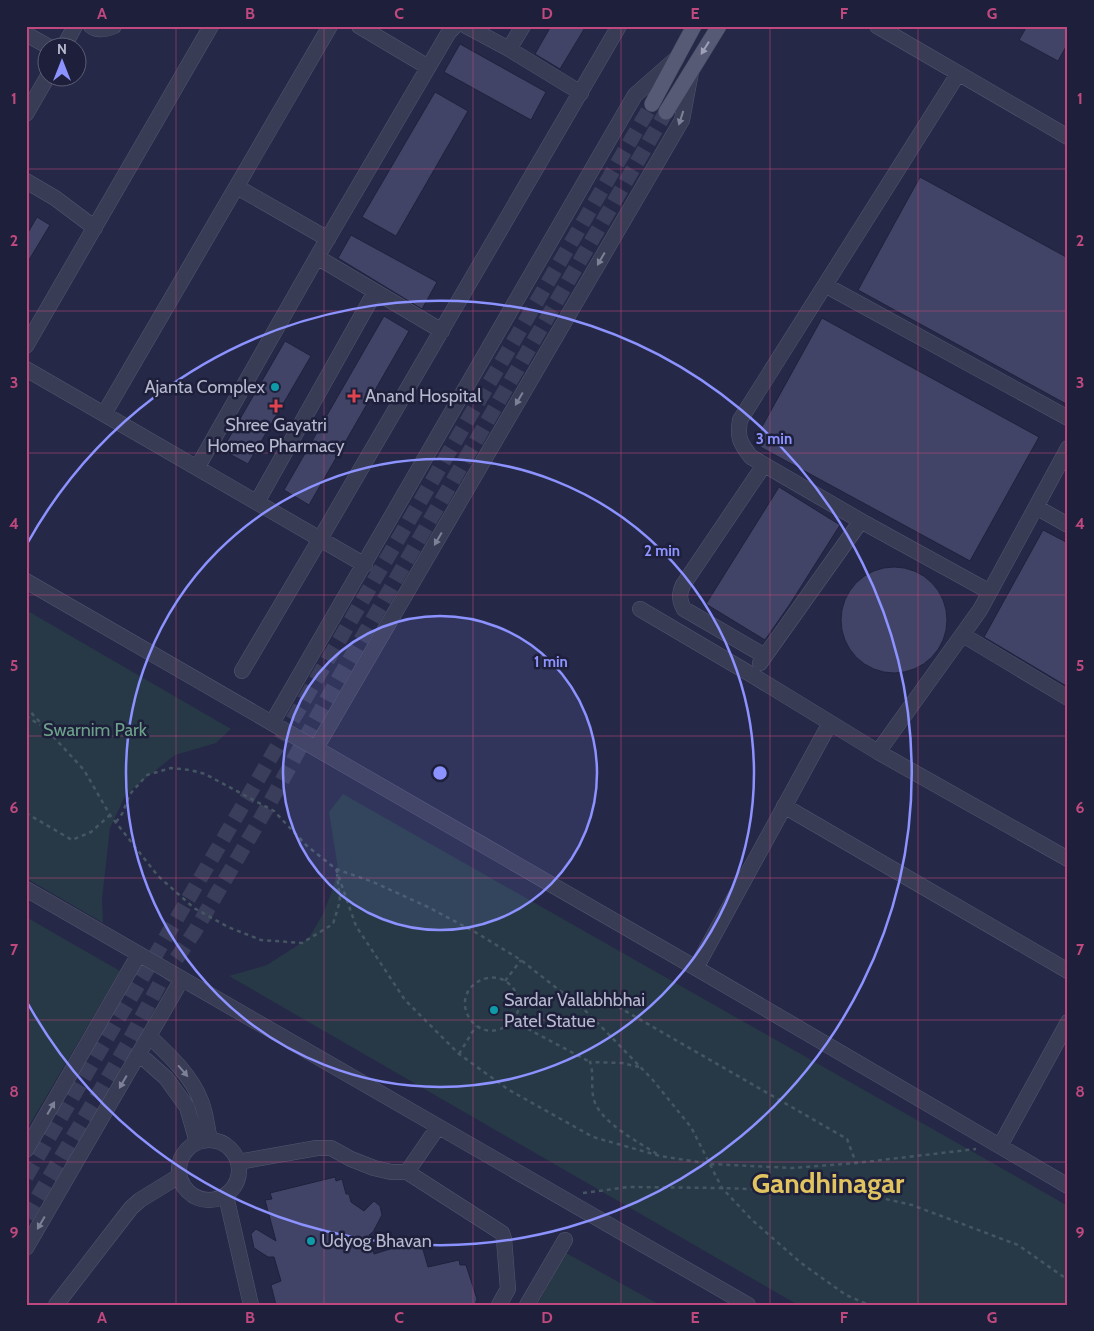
<svg xmlns="http://www.w3.org/2000/svg" width="1094" height="1331" viewBox="0 0 1094 1331" font-family="Cabin,sans-serif">
<rect width="100%" height="100%" fill="#252846"/>
<path fill="#273947" d="M26,610L231,729L216,743L175,755L126,794L110,828L102,899L103,923L26,878Z
M343,794L1068,1206V1305H798L229,976L267,965L309,938L323,914L332,891L338,869L329,812Z
M26,917L120,971L26,1131Z
M566,1253L660,1305H537Z"/>
<path fill="#414467" stroke="#20223d" d="M551,26H586L560,69L535,54Z
M1027,26H1068V43L1058,61L1019,40Z
M460,44L546,92L531,120L444,72Z
M435,92L468,111L396,236L362,217Z
M920,177L1068,258V405L858,290Z
M37,217L50,225L26,265V236Z
M351,235L437,282L422,309L338,258Z
M384,316L409,331L309,505L284,490Z
M822,318L1039,437L970,561L753,443Z
M285,341L311,356L248,464L222,450Z
M779,487L840,525L790,604L765,640L706,604Z
M1043,530L1068,543V687L984,637Z
M841 620a53 53 0 1 1 106 0a53 53 0 1 1-106 0Z
M335,1177L336,1181L342,1179L346,1194H349L351,1202L364,1211L374,1201L380,1206L382,1215L373,1232L369,1235L374,1254L413,1242L416,1247L422,1246L428,1267L459,1260L460,1265H466L477,1299L475,1305H276L271,1285L281,1281L274,1257H268L254,1248L251,1234L256,1229L276,1241L265,1200L272,1199L270,1193Z"/>
<g fill="none" stroke-linecap="round" stroke-linejoin="round">
<path stroke="#3b3e5a" stroke-width="15" stroke-dasharray="15 8" stroke-linecap="butt" d="M26,1177L652,104
M26,1217L127,1045L160,983L195,931L268,806L329,695L666,112"/>
<defs>
<path id="minor" d="M91,26C98,32 107,29 114,26
M359,26L428,67
M466,26L509,49L581,93
M877,26L1068,137
M26,34L51,48
M63,48L75,26
M509,49L523,26
M958,74L740,420C737,438 740,443 751,457L861,521L990,592
M26,114L48,76
M26,181L55,198L95,228
M237,187L328,239
M317,257L442,331
M825,285L1068,418
M26,346L211,26
M26,369L365,565
M104,414L330,26
M764,465L683,585C679,594 679,600 684,609L765,656
M197,468L317,257L449,32L455,26
M257,502L375,292
M1036,507L1068,525
M26,581L696,968L1068,1186
M640,609L752,675L878,752L1068,859
M963,635L1068,698
M760,663L861,521
M242,671L320,539L619,26
M272,723L635,95L676,59
M316,748L682,120L691,72
M878,752L980,610L1068,448
M784,806L1068,971
M26,889L748,1305
M696,968L830,723
M149,1036C169,1055 191,1075 201,1101C206,1113 207,1127 210,1140
M139,1054L166,1078L187,1107L197,1142
M179 1170a30 30 0 1 1 60 0a30 30 0 1 1-60 0Z
M1000,1146L1068,1022
M26,1150L139,954
M238,1162L317,1148H331L351,1159L374,1168L391,1172H407L438,1127
M407,1172L502,1233L504,1239L508,1289L499,1305
M226,1196L251,1305
M26,1248L182,979
M56,1305L131,1208L140,1200L179,1176
M527,1305L565,1240"/>
<path id="major" d="M652,104L694,26
M666,112L719,26"/>
</defs>
<use href="#minor" stroke="#555670" stroke-width="16"/>
<use href="#major" stroke="#40425c" stroke-width="16"/>
<path stroke="#455662" stroke-width="2.5" stroke-dasharray="4 4" stroke-linecap="butt" d="M26,707L84,770L110,815L158,876L194,908L228,927L261,940L302,943L333,924L340,901L337,874
M26,716L40,725
M26,813L72,840L91,832L110,815
M116,822L122,814L130,794L147,775L171,768L190,770L205,774L274,811L307,846L336,869L373,882L428,907L475,932L521,960L588,1013L652,1079L691,1127L722,1188L752,1220L801,1263L846,1295L869,1305
M336,869L356,926L405,1000L459,1054L509,1090L593,1137L660,1156L711,1164L792,1168L856,1163L976,1149
M505,981L521,960
M576,1004L596,994L847,1139L856,1163
M513,1021C515,1018 517,1014 518,1011C523,997 511,981 498,978C491,977 484,978 479,981C445,1000 479,1052 513,1021L590,1062
M459,1054L476,1026
M639,1067L622,1063L590,1062C595,1076 589,1091 596,1105C606,1125 638,1142 657,1154
M583,1193L629,1187L722,1188L860,1193L912,1205L1018,1245L1068,1280"/>
<use href="#minor" stroke="#393c55" stroke-width="15"/>
<use href="#major" stroke="#575a75" stroke-width="15"/>
</g>
<defs><path id="oneway-solid" d="M-6-.8H1V-3.2L6.5 0L1 3.2V.8H-6Z" transform="scale(1.25)"/></defs>
<use fill="#9fa0b8" href="#oneway-solid" transform="translate(705 48) rotate(122)"/>
<g fill="#7e8098">
<use href="#oneway-solid" transform="translate(681 118) rotate(108)"/>
<use href="#oneway-solid" transform="translate(601 259) rotate(120)"/>
<use href="#oneway-solid" transform="translate(519 399) rotate(120)"/>
<use href="#oneway-solid" transform="translate(438 539) rotate(120)"/>
<use href="#oneway-solid" transform="translate(183 1071) rotate(49)"/>
<use href="#oneway-solid" transform="translate(123 1082) rotate(120)"/>
<use href="#oneway-solid" transform="translate(51 1108) rotate(-60)"/>
<use href="#oneway-solid" transform="translate(41 1223) rotate(120)"/>
</g>
<path fill="none" stroke="#bf487e" stroke-width="1" stroke-opacity="0.55" d="M176,26V1305M324,26V1305M473,26V1305M621,26V1305M770,26V1305M918,26V1305M26,169H1068M26,311H1068M26,453H1068M26,595H1068M26,736H1068M26,878H1068M26,1020H1068M26,1162H1068"/>
<circle cx="440" cy="773" r="157" fill="#8c92ff" fill-opacity=".12"/>
<g fill="none" stroke="#8c92ff" stroke-width="2.5">
<circle cx="440" cy="773" r="157"/>
<circle cx="440" cy="773" r="314"/>
<path d="M27 544A472 472 0 1 1 27 1002"/>
</g>
<g fill="#0f9aa8" stroke="#1e203b" stroke-width="2">
<circle cx="275" cy="387" r="5"/>
<circle cx="494" cy="1010" r="5"/>
<circle cx="311" cy="1241" r="5"/>
</g>
<g fill="#e0444e" stroke="#1e203b" stroke-width="2">
<path d="M351.5 388.5h5v5h5v5h-5v5h-5v-5h-5v-5h5z"/>
<path d="M273.5 398.5h5v5h5v5h-5v5h-5v-5h-5v-5h5z"/>
</g>
<g text-anchor="middle" stroke-width="5" stroke-linejoin="round" paint-order="stroke">
<g font-size="18" fill="#b7b8ce" stroke="#1e203b" text-anchor="start">
<text x="265" y="393" text-anchor="end">Ajanta Complex</text>
<text x="365" y="402">Anand Hospital</text>
<text x="276" y="431" text-anchor="middle">Shree Gayatri<tspan x="276" dy="21">Homeo Pharmacy</tspan></text>
<text x="504" y="1006">Sardar Vallabhbhai<tspan x="504" dy="21">Patel Statue</tspan></text>
<text x="321" y="1247">Udyog Bhavan</text>
</g>
<g font-size="18" fill="#6ca28a" stroke="#1e203b">
<text x="95" y="736">Swarnim Park</text>
</g>
<g font-size="28" font-weight="bold" fill="#e1c360" stroke="#1e203b">
<text x="828" y="1193">Gandhinagar</text>
</g>
</g>
<circle cx="440" cy="773" r="8" fill="#8c92ff" stroke="#1e203b" stroke-width="2.5"/>
<g font-size="15" text-anchor="middle" font-weight="bold" fill="#8c92ff" stroke="#1e203b" stroke-width="5" stroke-linejoin="round" paint-order="stroke">
<text x="774" y="444">3 min</text>
<text x="662" y="556">2 min</text>
<text x="551" y="667">1 min</text>
</g>
<rect width="1094" height="1331" fill="none" stroke="#1e203b" stroke-width="55"/>
<g transform="translate(62 62)"><circle r="24" fill="#1e203b" stroke="#5b5d76"/>
<path d="M0-4L9 19L0 12L-9 19Z" fill="#8c92ff"/>
<text y="-8" font-size="14" font-weight="bold" text-anchor="middle" fill="#b7b8ce">N</text>
</g>
<rect x="28" y="28" width="1038" height="1276" fill="none" stroke="#bf487e" stroke-width="2"/>
<g font-size="16" text-anchor="middle" font-weight="bold" fill="#bf487e">
<text x="102" y="19">A</text>
<text x="250" y="19">B</text>
<text x="399" y="19">C</text>
<text x="547" y="19">D</text>
<text x="695" y="19">E</text>
<text x="844" y="19">F</text>
<text x="992" y="19">G</text>
<text x="14" y="104">1</text>
<text x="1080" y="104">1</text>
<text x="14" y="246">2</text>
<text x="1080" y="246">2</text>
<text x="14" y="388">3</text>
<text x="1080" y="388">3</text>
<text x="14" y="529">4</text>
<text x="1080" y="529">4</text>
<text x="14" y="671">5</text>
<text x="1080" y="671">5</text>
<text x="14" y="813">6</text>
<text x="1080" y="813">6</text>
<text x="14" y="955">7</text>
<text x="1080" y="955">7</text>
<text x="14" y="1097">8</text>
<text x="1080" y="1097">8</text>
<text x="14" y="1238">9</text>
<text x="1080" y="1238">9</text>
<text x="102" y="1323">A</text>
<text x="250" y="1323">B</text>
<text x="399" y="1323">C</text>
<text x="547" y="1323">D</text>
<text x="695" y="1323">E</text>
<text x="844" y="1323">F</text>
<text x="992" y="1323">G</text>
</g>
</svg>
